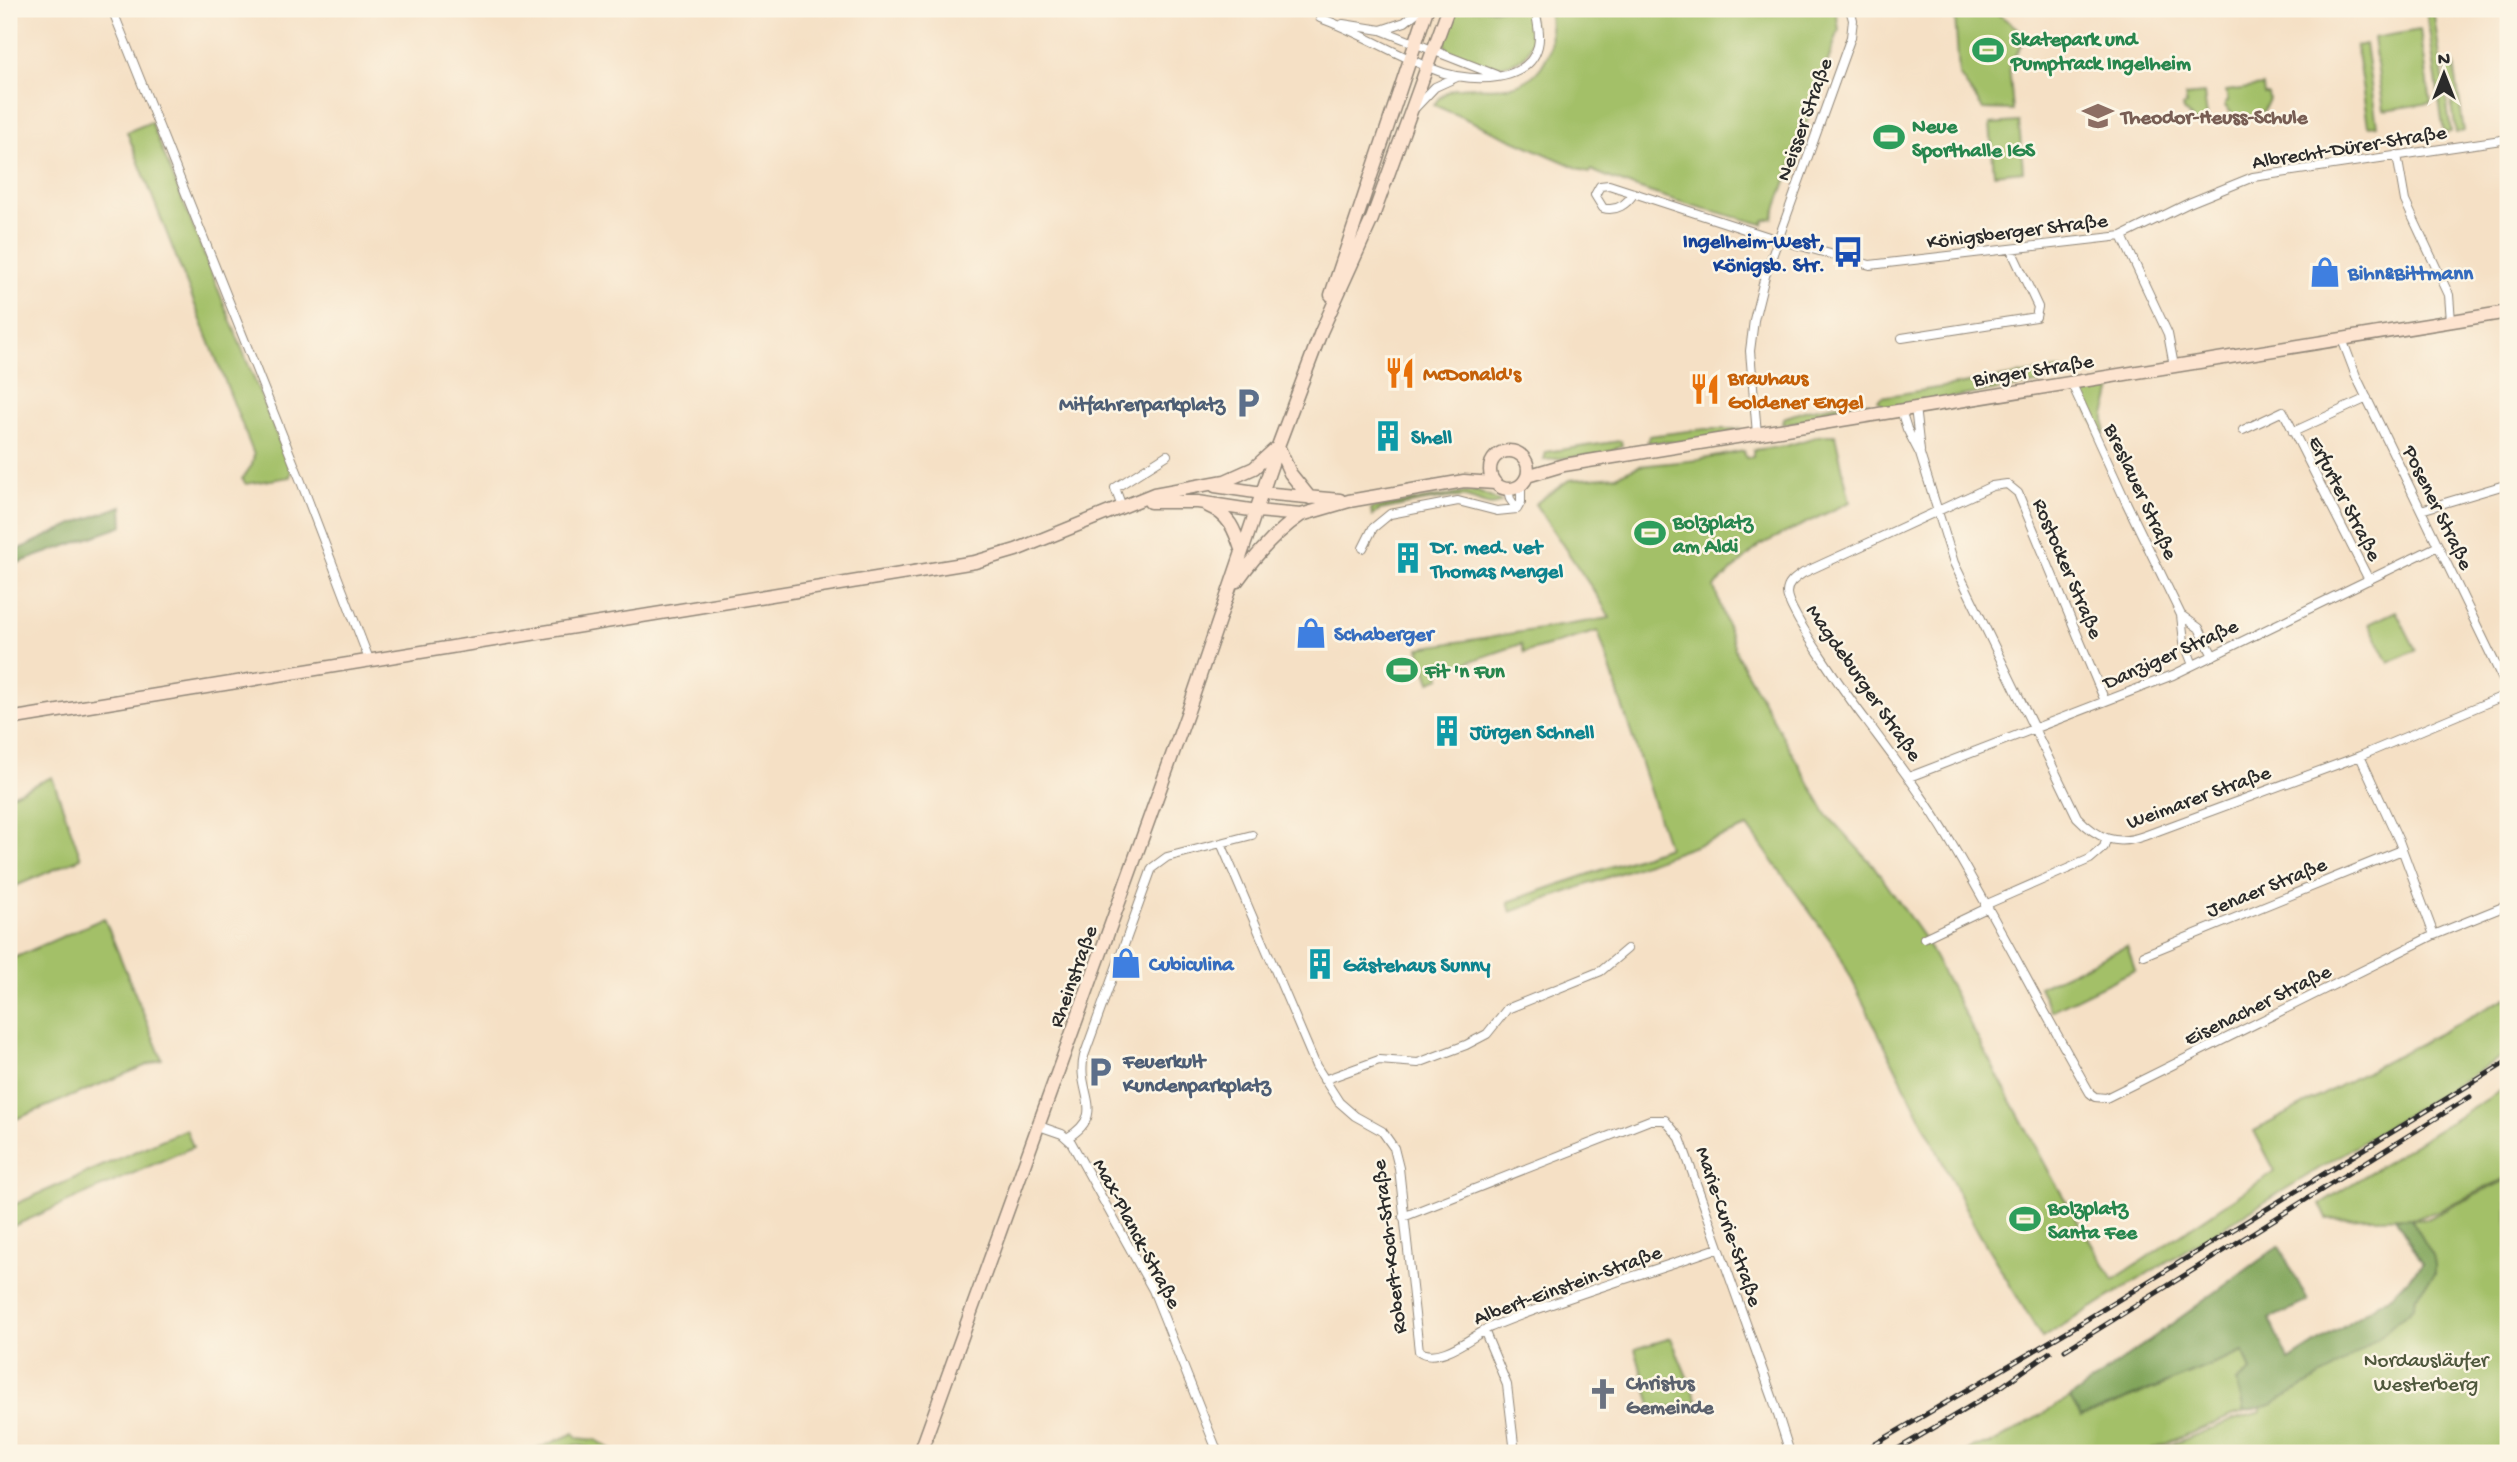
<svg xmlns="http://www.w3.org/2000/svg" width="2517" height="1462" viewBox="0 0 2517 1462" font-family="'Gochi Hand',sans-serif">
<rect width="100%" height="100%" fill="#fcf5e5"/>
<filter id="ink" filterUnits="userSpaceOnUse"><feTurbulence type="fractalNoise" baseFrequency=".0143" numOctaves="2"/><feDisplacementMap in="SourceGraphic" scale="14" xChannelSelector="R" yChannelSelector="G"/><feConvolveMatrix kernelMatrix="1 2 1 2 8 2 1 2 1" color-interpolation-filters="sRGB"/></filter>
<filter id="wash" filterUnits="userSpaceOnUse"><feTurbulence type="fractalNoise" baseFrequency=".00686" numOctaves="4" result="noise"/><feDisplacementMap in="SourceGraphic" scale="28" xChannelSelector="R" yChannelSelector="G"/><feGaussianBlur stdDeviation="1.57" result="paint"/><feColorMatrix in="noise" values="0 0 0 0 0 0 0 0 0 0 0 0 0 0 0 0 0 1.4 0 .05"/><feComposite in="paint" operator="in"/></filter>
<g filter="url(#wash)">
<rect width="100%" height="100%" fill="#f5e0c5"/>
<path fill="#a3c067" stroke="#677649" stroke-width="2" d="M1457,9H1530C1531,16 1533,24 1533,31C1533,68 1498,70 1471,61C1460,58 1450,56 1445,45V37Z
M1549,9H1836L1839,30L1773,218L1764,220L1763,224C1704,209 1646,194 1591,170L1589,173L1434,105C1456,66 1509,110 1541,67C1545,61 1549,54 1550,47C1552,34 1549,21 1549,9Z
M1983,9H1991L2027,35L2009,65L2013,110L1983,109L1959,75L1955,15Z
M2426,9H2433L2451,132L2444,133Z
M2420,30L2431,103L2384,110L2373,38Z
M2365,44L2377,125L2368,126L2356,46Z
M2454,64L2464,131L2456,133L2446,65Z
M2263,86L2264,94H2268L2269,99L2261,116L2237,119L2225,106V102L2228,101L2226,91Z
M2204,94L2208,123L2196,124L2184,111L2183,106L2187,105L2185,96Z
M151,122L291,471L290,477L246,484L242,479L252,465L254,455L127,132Z
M2019,122L2023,171L1994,174L1990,124Z
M2057,369L2063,370L2064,374L2037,384L1885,408L1878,401L1881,397Z
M2113,385L2105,415V432L2101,436L2079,392Z
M1860,401L1869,403L1865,411L1782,424L1783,418L1807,410Z
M1704,429H1738L1732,433L1683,442H1647L1649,436Z
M1822,435H1835L1850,502L1760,545L1714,587L1738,657L1827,815L1873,865L1924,938L2054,1181L2113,1280L2275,1171L2254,1131L2508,997V1053L2042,1338L1974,1225L1836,948L1748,827L1511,912L1508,902L1668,847L1598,631L1524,653L1521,644L1439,672L1441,678L1430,682L1419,648L1610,618L1600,600L1535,504L1569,480L1616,476L1639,466L1698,460L1744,451L1746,458L1753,457V450L1786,446Z
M1621,441L1622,446L1603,454L1544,460L1546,452Z
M1476,491L1501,502C1488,510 1477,498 1464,497C1444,496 1402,506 1380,510L1372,516L1371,508Z
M2396,611L2416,650L2389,663L2369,624Z
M52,777L81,858L9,889V796Z
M104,918L162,1059L9,1122V960Z
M2127,946L2135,970L2051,1011L2039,987Z
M2508,1086V1177L2438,1211L2417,1217L2327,1219L2320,1204Z
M186,1129L193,1147L9,1228V1207Z
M2508,1179V1453H2151L2233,1420L2261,1412V1403L2285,1354L2289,1361L2393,1294L2423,1263L2399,1224L2401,1220L2429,1218Z
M1671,1338L1697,1401L1653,1412L1635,1349Z
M2244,1352L2251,1371L2237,1382L2244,1412L2229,1417L2144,1453H1964L1975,1446L1991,1444L2070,1398L2101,1410Z
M574,1433L577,1438L596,1440L618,1453H605L578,1445L561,1447L545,1453H528Z"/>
<path fill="#82a65c" stroke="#566844" stroke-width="2" d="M122,506L123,526L9,566V554L73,524Z
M2410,1217L2433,1256L2435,1265V1274L2416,1296L2412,1308L2377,1339L2331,1371L2271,1405L2244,1412L2237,1382L2251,1371L2244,1352L2081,1417L2070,1398L2279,1246L2308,1301L2269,1319L2289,1361L2393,1294L2423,1263L2395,1218Z"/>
</g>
<g filter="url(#ink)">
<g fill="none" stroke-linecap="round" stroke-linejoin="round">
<defs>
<path id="minor" d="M112,9L300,479L370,662
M1320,18C1363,33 1401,59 1444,73C1473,82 1529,83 1538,46C1541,34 1537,21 1535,9
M1343,24L1381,30L1496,75
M1381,30L1405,22L1421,9
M1415,108L1435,87L1457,77
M2397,155L2405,201L2449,295L2451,321
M1634,193C1627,204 1616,212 1603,208L1595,195L1600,186L1609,185L1769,237L1870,265L2122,236L2189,203L2253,177L2508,139
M2122,236L2168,334L2174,366
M1902,338L2036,317L2038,307L2014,256L2013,249
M2342,339L2356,376L2508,690
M2071,382L2126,502L2181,615L2184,642L2193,665
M1915,407L1920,451
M1901,410L1907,429L1920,454L1954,563L2077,817C2098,839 2116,846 2144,836L2360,756L2508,694
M2243,430L2283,411L2369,580
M2293,432L2367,398
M1757,434L1750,351L1754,320L1765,276L1851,37L1853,20L1850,9
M1508,489L1510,499L1517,509
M1122,507L1115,488L1167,455
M1517,509L1521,502V484
M2421,510L2508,484
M1363,548L1373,528L1390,514L1458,501L1497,511L1517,509
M2181,615L2199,628L2213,656
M2105,701L2018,493L2007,484L1992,486L1803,573C1796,578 1787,583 1787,593C1787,611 1853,704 1868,723C1897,762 1926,800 1950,841C1999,924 2042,1010 2090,1093L2095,1097L2106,1098L2434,935L2508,905
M2360,756L2399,841L2434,935
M1909,777L2173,675L2438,546
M1221,843L1316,1066L1339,1102L1355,1116L1382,1131L1394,1148L1399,1168L1419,1351C1439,1365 1472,1336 1491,1327C1563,1297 1644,1274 1718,1248
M1985,905L2090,859L2104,847L2106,840
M1924,938L1987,908
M2144,955L2402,850
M1324,1080L1379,1060L1418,1063L1466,1045L1487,1034L1507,1009L1601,971L1627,949
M1039,1126L1062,1134L1071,1142L1153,1290L1218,1453
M1067,1138C1109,1113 1075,1092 1084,1056L1152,868L1167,857L1252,835
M1403,1217L1650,1120H1665L1680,1138L1773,1399L1790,1453
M1484,1330L1507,1385L1515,1453"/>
<path id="secondary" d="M1331,295L1427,9
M1278,446L1290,473L1310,498
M1490 470a19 19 0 1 1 38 0a19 19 0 1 1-38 0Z
M1527,476L1564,465L2508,312
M1215,486L1262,493L1340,500
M1150,502H1198L1257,511L1301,515L1349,501L1464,481L1495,483
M1208,506C1230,515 1235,531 1242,552
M1237,581C1255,556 1276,532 1301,515
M9,719L975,562L1016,550L1154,494L1225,481L1254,468L1275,449
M920,1453L1187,714L1278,446L1321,332L1372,219L1448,9"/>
</defs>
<use href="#minor" stroke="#908678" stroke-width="10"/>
<use href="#secondary" stroke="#908678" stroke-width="15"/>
<use href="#minor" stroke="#fff" stroke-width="8"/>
<use href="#secondary" stroke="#fde4d0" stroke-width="12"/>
<defs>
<path id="rail" d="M2065,1350L2470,1097
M1860,1453L2066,1332L2508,1061
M1891,1453L1991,1394L2050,1352"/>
</defs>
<use href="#rail" stroke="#2b2b2b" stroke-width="5"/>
<use href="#rail" stroke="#fcf5e5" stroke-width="2.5" stroke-dasharray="8" stroke-linecap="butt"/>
</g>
</g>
<defs>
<symbol id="stadium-bare" viewBox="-9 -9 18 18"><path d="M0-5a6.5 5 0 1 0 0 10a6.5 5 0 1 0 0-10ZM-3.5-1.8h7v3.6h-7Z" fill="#2e9e5b" stroke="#fcf5e5" stroke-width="2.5" paint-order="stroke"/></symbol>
<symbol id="school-bare" viewBox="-9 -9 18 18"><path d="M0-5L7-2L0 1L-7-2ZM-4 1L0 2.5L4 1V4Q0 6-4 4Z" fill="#8d6e63" stroke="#fcf5e5" stroke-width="2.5" paint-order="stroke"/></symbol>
<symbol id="bus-bare" viewBox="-9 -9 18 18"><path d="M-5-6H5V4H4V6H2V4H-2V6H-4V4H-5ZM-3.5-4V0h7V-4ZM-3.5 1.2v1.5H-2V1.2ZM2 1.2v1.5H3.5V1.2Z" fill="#1a4fb4" stroke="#fcf5e5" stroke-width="2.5" paint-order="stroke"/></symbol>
<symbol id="shop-bare" viewBox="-9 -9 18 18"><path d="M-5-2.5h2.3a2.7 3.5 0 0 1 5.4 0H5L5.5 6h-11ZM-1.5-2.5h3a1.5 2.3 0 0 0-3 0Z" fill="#3f7fe0" stroke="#fcf5e5" stroke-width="2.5" paint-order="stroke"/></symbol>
<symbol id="restaurant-bare" viewBox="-9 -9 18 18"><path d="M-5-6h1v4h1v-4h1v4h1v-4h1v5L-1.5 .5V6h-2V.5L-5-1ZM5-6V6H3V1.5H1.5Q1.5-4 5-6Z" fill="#e8710a" stroke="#fcf5e5" stroke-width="2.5" paint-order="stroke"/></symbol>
<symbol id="parking-bare" viewBox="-9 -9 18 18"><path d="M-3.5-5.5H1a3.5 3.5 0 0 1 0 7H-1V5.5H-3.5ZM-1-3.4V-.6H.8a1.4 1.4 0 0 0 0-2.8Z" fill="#5c6f8a" stroke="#fcf5e5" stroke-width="2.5" paint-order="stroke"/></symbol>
<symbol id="building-bare" viewBox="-9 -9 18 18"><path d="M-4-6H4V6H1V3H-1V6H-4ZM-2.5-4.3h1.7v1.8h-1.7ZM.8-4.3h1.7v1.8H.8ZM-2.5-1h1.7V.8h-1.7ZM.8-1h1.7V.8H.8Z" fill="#0f9aa8" stroke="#fcf5e5" stroke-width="2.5" paint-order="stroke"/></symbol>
<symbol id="church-bare" viewBox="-9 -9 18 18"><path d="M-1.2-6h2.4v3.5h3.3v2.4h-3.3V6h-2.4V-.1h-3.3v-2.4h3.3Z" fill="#6b7280" stroke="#fcf5e5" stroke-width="2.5" paint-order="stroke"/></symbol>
</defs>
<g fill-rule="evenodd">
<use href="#stadium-bare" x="1966" y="28" width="44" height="44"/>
<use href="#school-bare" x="2076" y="94" width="44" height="44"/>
<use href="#stadium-bare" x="1867" y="115" width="44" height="44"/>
<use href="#bus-bare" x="1826" y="230" width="44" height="44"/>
<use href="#shop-bare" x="2303" y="250" width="44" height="44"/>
<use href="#restaurant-bare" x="1378" y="351" width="44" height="44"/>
<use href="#restaurant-bare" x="1683" y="367" width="44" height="44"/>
<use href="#parking-bare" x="1226" y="381" width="44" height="44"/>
<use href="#building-bare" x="1366" y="414" width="44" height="44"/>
<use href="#stadium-bare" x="1628" y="511" width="44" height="44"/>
<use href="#building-bare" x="1386" y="536" width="44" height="44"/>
<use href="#shop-bare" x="1289" y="611" width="44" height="44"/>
<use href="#stadium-bare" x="1380" y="648" width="44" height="44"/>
<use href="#building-bare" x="1425" y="709" width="44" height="44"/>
<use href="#shop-bare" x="1104" y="941" width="44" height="44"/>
<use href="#building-bare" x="1298" y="942" width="44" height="44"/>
<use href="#parking-bare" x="1078" y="1050" width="44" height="44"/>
<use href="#stadium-bare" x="2003" y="1197" width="44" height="44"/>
<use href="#church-bare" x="1581" y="1372" width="44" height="44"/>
</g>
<g text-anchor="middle" stroke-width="5" stroke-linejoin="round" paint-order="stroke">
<g font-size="21" font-weight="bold" fill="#27864d" stroke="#fcf5e5" text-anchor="start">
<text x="2011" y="45">Skatepark und<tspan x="2011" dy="24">Pumptrack Ingelheim</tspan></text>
<text x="1912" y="132">Neue<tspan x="1912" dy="24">Sporthalle IGS</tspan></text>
<text x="1673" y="528">Bolzplatz<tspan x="1673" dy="24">am Aldi</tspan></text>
<text x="1425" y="677">Fit 'n Fun</text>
<text x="2048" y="1214">Bolzplatz<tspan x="2048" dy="24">Santa Fee</tspan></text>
</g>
<g font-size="21" font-weight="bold" fill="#785e54" stroke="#fcf5e5" text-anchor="start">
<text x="2121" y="123">Theodor-Heuss-Schule</text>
</g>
<g font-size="21" fill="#2b2b2b" stroke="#fcf5e5">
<text transform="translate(1803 119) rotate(-70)" y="7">Neisser Straße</text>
<text transform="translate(2349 146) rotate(-9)" y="7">Albrecht-Dürer-Straße</text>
<text transform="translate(2017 230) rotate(-7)" y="7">Königsberger Straße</text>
<text transform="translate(2033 369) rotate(-9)" y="7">Binger Straße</text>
<text transform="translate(2142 491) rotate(65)" y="7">Breslauer Straße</text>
<text transform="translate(2346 498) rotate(63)" y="7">Erfurter Straße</text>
<text transform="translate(2439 507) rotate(64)" y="7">Posener Straße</text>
<text transform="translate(2069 568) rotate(67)" y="7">Rostocker Straße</text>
<text transform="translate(2170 653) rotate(-24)" y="7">Danziger Straße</text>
<text transform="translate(1865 682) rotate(55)" y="7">Magdeburger Straße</text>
<text transform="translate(2198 796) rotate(-20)" y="7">Weimarer Straße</text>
<text transform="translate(2266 886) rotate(-22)" y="7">Jenaer Straße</text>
<text transform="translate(1072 976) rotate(-70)" y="7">Rheinstraße</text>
<text transform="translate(2257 1004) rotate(-26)" y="7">Eisenacher Straße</text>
<text transform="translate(1730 1226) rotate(71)" y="7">Marie-Curie-Straße</text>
<text transform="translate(1138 1233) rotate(62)" y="7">Max-Planck-Straße</text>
<text transform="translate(1388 1247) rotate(-97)" y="7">Robert-Koch-Straße</text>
<text transform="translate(1567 1284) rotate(-20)" y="7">Albert-Einstein-Straße</text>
</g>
<g font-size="21" font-weight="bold" fill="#164399" stroke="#fcf5e5" text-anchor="end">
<text x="1825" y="247">Ingelheim-West,<tspan x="1825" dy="24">Königsb. Str.</tspan></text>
</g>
<g font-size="21" font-weight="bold" fill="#366cbe" stroke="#fcf5e5" text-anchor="start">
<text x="2348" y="279">Bihn&amp;Bittmann</text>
<text x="1334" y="640">Schaberger</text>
<text x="1149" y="970">Cubiculina</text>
</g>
<g font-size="21" font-weight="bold" fill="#c56008" stroke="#fcf5e5" text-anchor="start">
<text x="1423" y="380">McDonald's</text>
<text x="1728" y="384">Brauhaus<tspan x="1728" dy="24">Goldener Engel</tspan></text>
</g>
<g font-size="21" font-weight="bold" fill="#4e5e75" stroke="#fcf5e5" text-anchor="end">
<text x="1225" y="410">Mitfahrerparkplatz</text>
<text x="1123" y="1067" text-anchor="start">Feuerkult<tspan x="1123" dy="24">Kundenparkplatz</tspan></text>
</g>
<g font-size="21" font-weight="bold" fill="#0d838f" stroke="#fcf5e5" text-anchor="start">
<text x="1411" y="443">Shell</text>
<text x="1431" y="553">Dr. med. vet<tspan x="1431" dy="24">Thomas Mengel</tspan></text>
<text x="1470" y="738">Jürgen Schnell</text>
<text x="1343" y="971">Gästehaus Sunny</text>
</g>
<g font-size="21" fill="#4f583d" stroke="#fcf5e5">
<text x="2426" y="1366">Nordausläufer<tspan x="2426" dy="24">Westerberg</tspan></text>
</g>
<g font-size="21" font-weight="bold" fill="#5b616d" stroke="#fcf5e5" text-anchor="start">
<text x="1626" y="1389">Christus<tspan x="1626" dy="24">Gemeinde</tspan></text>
</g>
</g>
<rect width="2517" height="1462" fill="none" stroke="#fcf5e5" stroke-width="35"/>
<g transform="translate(2444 74)" stroke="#fcf5e5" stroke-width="5" paint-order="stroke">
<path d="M0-5L12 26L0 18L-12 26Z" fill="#2b2b2b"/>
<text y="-10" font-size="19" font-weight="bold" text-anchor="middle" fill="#2b2b2b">N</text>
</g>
</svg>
